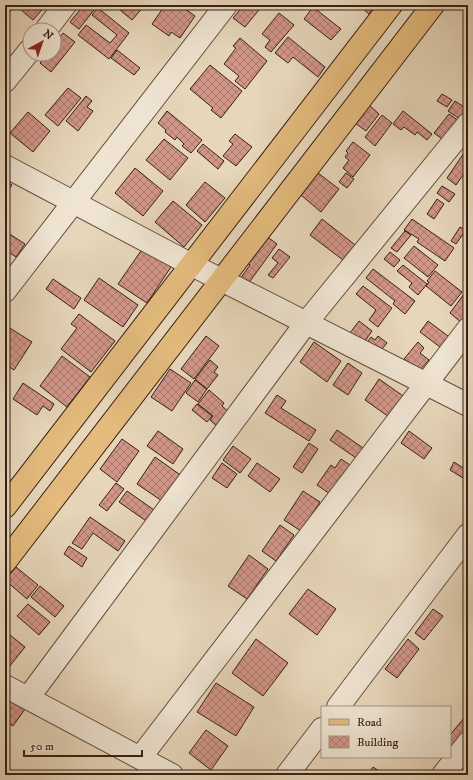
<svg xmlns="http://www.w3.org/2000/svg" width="473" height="780" viewBox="0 0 473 780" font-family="'IM FELL DW Pica',serif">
<defs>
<pattern id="building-cross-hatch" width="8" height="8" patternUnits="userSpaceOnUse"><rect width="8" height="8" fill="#d29689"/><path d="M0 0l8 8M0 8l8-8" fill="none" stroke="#ab7a6f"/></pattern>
</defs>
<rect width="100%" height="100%" fill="#e7d6ba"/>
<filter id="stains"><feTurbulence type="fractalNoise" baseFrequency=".005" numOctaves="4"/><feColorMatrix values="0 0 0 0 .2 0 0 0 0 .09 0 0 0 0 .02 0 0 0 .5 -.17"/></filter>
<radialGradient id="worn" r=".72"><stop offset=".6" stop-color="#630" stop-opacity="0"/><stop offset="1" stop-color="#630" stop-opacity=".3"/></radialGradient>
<path fill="url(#building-cross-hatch)" stroke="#362016" d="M5,5L12,9L5,17Z
M15,5H46L33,20Z
M84,5H98L79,29L70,22Z
M114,5H145L132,20Z
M165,5H180L195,16L180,38L171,32L169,36L152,24Z
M244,5H263L245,27L233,18Z
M363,5H376L369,14L361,7Z
M313,7L341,29L331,40L304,19Z
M98,8L129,33L109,59L78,35L86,25L110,43L117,35L92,15Z
M279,13L294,25L271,52L265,47L270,40L262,34Z
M63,33L75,42L51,72L40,63L47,54H54V45Z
M288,37L325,67L318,77L293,57L288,63L275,53Z
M240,38L267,61L245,89L235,81L239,76L224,64L236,48L233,46Z
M117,50L140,68L134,75L111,58Z
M5,55L10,59L5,66Z
M210,65L242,91L221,118L211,110L213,108L190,89Z
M68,88L81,98L58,126L45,115Z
M442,94L452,100L447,107L437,101Z
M86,96L92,101L87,107L93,111L78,131L66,121Z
M455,101L467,109L460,119L448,111Z
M369,105L379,114L366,131L355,123Z
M167,111L202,140L191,153L182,146L184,144L177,137L175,140L165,132L166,130L158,123Z
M403,111L432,134L427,140L417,132L415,135L404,127L401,130L393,124Z
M28,112L50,131L33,152L10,133Z
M449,114L460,122L445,141L434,133Z
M382,115L392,123L375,146L365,137Z
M235,134L252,147L236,166L223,156L233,144L229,141Z
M164,139L188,158L170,180L146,160Z
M353,142L370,155L353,177L343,168L349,160L345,157L348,153L346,151Z
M203,144L224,161L218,169L197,151Z
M466,150L468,152V168L456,185L447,178Z
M135,168L163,191L143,216L115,193Z
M318,173L339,189L321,212L301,195Z
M346,173L354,179L347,188L339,182Z
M5,180L12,185L5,195Z
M205,182L225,198L205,222L186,205Z
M442,186L455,194L449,202L437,193Z
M437,199L444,204L434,219L427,214Z
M173,201L202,225L184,247L155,222Z
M322,219L359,248L347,263L310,235Z
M412,219L454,248L445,261L417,242L419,239L404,230Z
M460,227L466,230L456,244L451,241Z
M5,231L25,244L16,257L5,250Z
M405,231L411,235L397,252L391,248Z
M262,233L277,244L248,284L240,279L250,265L248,263Z
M414,246L438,265L428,277L404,258Z
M143,248L171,267L147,303L118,284Z
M279,249L290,257L273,278L268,275L278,263L272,258Z
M390,252L400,260L394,267L384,259Z
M403,265L427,284L418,295L409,287L412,283L397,271Z
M373,269L415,301L405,314L393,304L395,301L366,278Z
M435,271L462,292L451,306L426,286L429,282L427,281Z
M99,278L138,305L123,327L84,300Z
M53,279L81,298L74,309L46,289Z
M363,286L392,308L378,327L369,320L376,310L356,294Z
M464,294L468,297V315L462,323L450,313Z
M79,314L115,341L91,372L61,349L77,328L71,324Z
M359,321L372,331L363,344L350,333Z
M428,321L452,339L444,350L420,332Z
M5,325L32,342L14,370L5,364Z
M206,336L219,346L194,379L181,369Z
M378,336L387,343L378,354L365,345L371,337L375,340Z
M314,342L341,361L327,382L300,362Z
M418,342L424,348L420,353L429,360L419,371L404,359Z
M62,356L90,377L67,407L40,386Z
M210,360L218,367L214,372L218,375L207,389L195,379Z
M348,363L362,373L348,395L333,385Z
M170,369L191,383L172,411L151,397Z
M379,379L406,398L392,419L365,400Z
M195,380L207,389L198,402L186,393Z
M23,383L54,404L50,411L43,406L37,415L13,399Z
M209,390L224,403L222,406L232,415L220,429L210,420L213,416L198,404Z
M277,395L286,401L281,408L316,430L309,441L265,413Z
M197,404L212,416L207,422L192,410Z
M337,430L366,450L359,460L330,440Z
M158,431L183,449L173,464L147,446Z
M409,431L432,448L424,459L401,443Z
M122,439L139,451L117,482L100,469Z
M309,443L318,449L302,473L293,467Z
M233,446L251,459L240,473L223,460Z
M155,457L186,479L168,505L137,484Z
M341,459L353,467L333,496L317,485L331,465L335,468Z
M454,462L468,471V481L450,470Z
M222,463L237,474L227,488L212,478Z
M257,463L280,479L270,492L248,476Z
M116,483L124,489L107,511L99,505Z
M127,491L157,512L149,523L119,502Z
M303,491L320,502L301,531L284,520Z
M90,517L125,541L118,551L93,533L82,549L72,543Z
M280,525L294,535L276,561L262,551Z
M69,546L87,558L82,567L64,554Z
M249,555L268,569L247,599L228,586Z
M16,567L38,585L27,599L5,580Z
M40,586L64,606L55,617L31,597Z
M308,589L336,609L317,635L289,614Z
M28,604L50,622L39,635L17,616Z
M433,609L443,616L424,640L415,633Z
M10,635L25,647L9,667L5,664V640Z
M256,639L288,663L263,696L232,673Z
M408,639L419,649L397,678L385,669Z
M216,683L254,707L236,736L197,712Z
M5,696L25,709L13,726L5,721Z
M464,718L468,721V728L450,750V735Z
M206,730L228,746L211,770L189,753Z
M373,767L385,775H368Z"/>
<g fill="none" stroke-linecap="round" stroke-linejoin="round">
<defs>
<path id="minor" d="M46,30L65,5
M5,81L30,50
M5,166L192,265L468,405
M5,291L226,5
M5,686L172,775
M28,698L306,323L468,124
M338,707L468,535
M140,758L468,329
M287,775L322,729
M443,775L468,743"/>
<path id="major" d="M5,507L391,5
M5,562L433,5"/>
</defs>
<use href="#minor" stroke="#624e3f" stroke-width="24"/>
<use href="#major" stroke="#362016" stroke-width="24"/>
<use href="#minor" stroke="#efe4d2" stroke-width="22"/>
<use href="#major" stroke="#e4bb7d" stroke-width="22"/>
</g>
<rect width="473" height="780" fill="none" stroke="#e7d6ba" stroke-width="20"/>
<rect x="6" y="6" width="461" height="768" fill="none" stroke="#362016" stroke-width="2"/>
<rect x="10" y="10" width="453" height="760" fill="none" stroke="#362016"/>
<rect x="321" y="706" width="130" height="52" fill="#efe4d2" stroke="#a59687"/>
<rect x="329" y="719" width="20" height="6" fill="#e4bb7d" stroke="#a59687"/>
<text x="357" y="726" font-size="12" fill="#362016">Road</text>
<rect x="329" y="736" width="20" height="12" fill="url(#building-cross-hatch)" stroke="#a59687"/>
<text x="357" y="746" font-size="12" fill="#362016">Building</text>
<g transform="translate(42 42) rotate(40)"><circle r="19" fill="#efe4d2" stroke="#a59687"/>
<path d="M0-3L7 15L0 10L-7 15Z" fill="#8f2418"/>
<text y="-6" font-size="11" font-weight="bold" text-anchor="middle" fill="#362016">N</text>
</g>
<path d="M24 750v6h118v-6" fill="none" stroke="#362016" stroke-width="2"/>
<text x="30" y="750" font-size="12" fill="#362016" stroke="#efe4d2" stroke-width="3" paint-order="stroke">50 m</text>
<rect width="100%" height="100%" filter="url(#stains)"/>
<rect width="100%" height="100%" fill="url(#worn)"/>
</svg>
